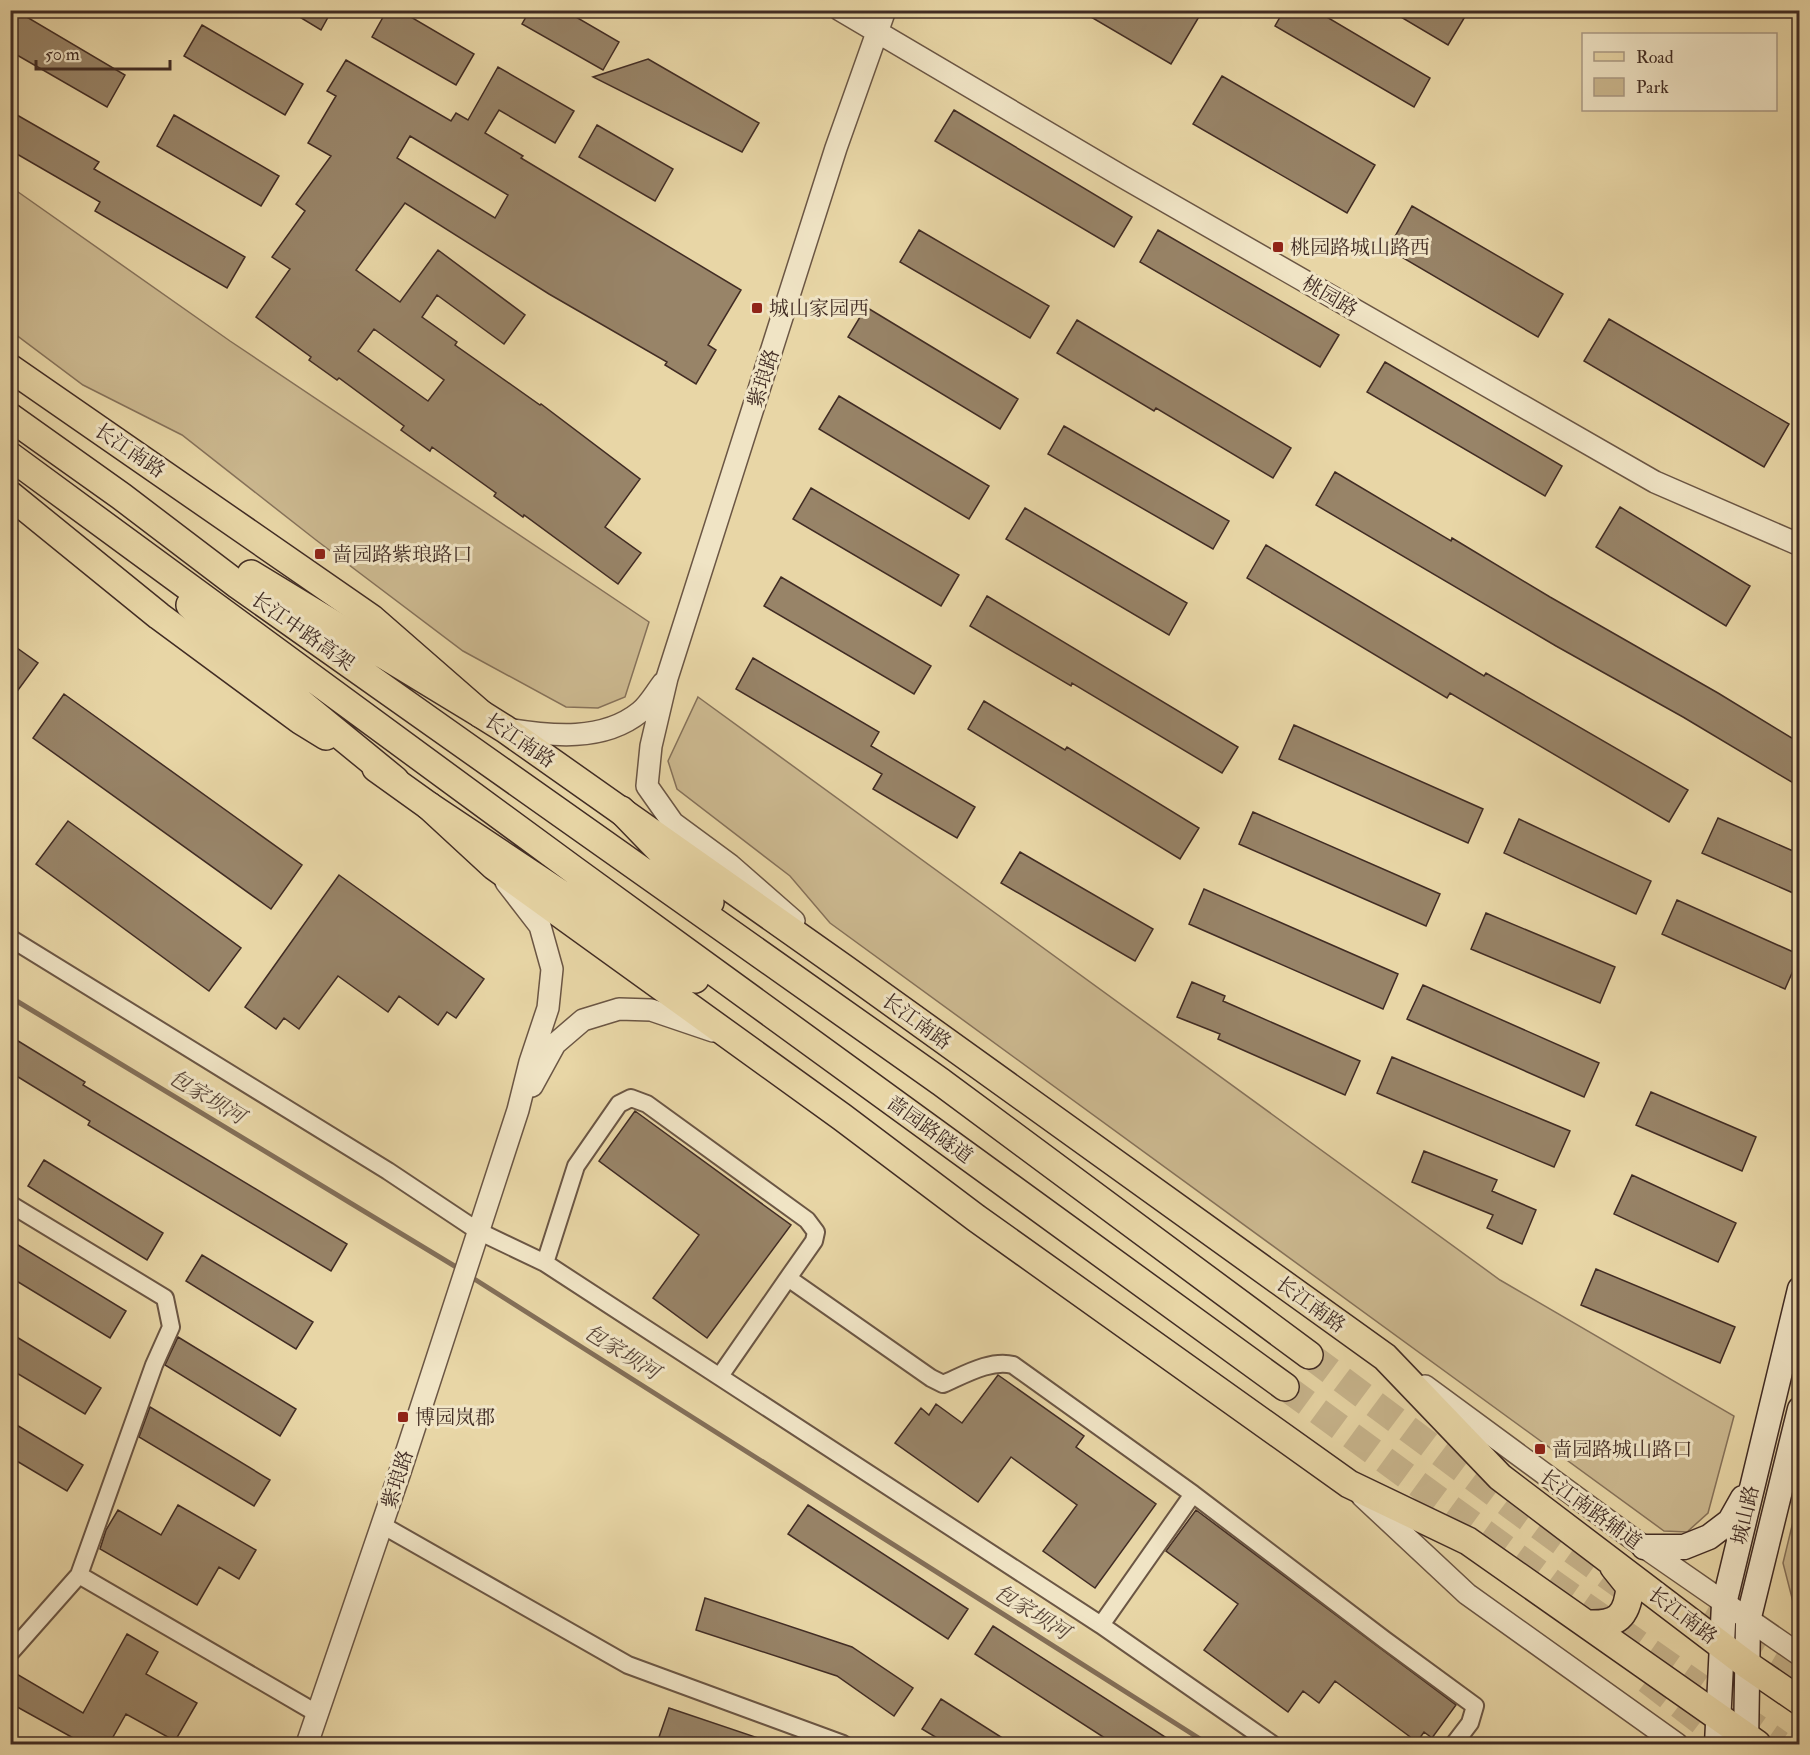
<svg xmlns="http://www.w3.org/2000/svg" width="1810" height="1755" viewBox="0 0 1810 1755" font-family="'IM FELL Double Pica','Noto Serif SC',serif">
<rect width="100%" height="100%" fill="#e8d6a6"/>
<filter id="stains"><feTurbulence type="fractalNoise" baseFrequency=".00333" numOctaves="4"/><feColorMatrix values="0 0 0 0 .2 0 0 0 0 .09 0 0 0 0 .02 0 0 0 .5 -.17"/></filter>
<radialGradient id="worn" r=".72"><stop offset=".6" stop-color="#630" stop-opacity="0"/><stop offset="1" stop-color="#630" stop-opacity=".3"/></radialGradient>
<path fill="#ccb990" stroke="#86725a" stroke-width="1.5" d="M11,187L230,341L649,622L625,697L598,708L566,707L463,651L316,540L182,435L83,385L11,331Z
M698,697L1500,1280L1734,1416L1708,1513L1687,1532L1664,1531L830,923L790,876L677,789L668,761Z
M1799,1497V1609L1793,1602L1783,1563Z"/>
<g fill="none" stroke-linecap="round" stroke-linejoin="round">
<path stroke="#836f58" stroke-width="5" d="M10,997L461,1270
M468,1275L1208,1744"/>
</g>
<path fill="#988468" stroke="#412c24" stroke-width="1.5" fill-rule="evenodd" d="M10,10H15L125,75L107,107L10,51Z
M288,10H332L321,30Z
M387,10H399L474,54L456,85L372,37Z
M530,10H564L619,42L603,70L522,24Z
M1079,10H1203L1171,64Z
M1284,10H1315L1430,78L1414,107L1275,26Z
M1389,10H1469L1448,45Z
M202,25L303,84L285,115L184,56Z
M648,59L759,123L742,152L593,77Z
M346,60L451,121L456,113L468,120L498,67L574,111L555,143L499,110L485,133L523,156L521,158L741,290L708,345L716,350L696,384L665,365L667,362L549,294L405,203L356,270L400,302L438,250L525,315L504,344L437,295L422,317L457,342L455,345L540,405L541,404L640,479L605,527L641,553L618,584L524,515L523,517L494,496L496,493L432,447L430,451L401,430L404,426L339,378L337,380L309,360L311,357L256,317L290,269L272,257L305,211L296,204L331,156L308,143L336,96L327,91ZM410,136L508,195L495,218L397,158ZM374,329L444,380L428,401L358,351Z
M1222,76L1375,165L1347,213L1193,124Z
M954,110L1132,217L1114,247L935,141Z
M10,111L99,162L94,169L245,257L227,288L95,211L100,202L10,150Z
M174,115L279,176L261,206L157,146Z
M597,125L673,169L655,201L579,157Z
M1412,206L1563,294L1538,337L1388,249Z
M919,230L1049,306L1030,338L900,262Z
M1158,230L1339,335L1320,367L1140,262Z
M866,307L1018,399L1000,429L848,337Z
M1609,319L1789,424L1764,467L1584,361Z
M1077,320L1291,448L1273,478L1156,408L1154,411L1057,353Z
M1385,362L1562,466L1545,496L1367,392Z
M839,396L989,486L969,519L819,429Z
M1064,426L1229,521L1213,549L1048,454Z
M1335,472L1451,541L1452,538L1550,597L1718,693L1800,743V787L1683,717L1556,646L1316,505Z
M811,488L959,575L941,606L793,519Z
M1620,507L1750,586L1726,626L1596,547Z
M1025,508L1187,603L1169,635L1006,539Z
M1266,545L1484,676L1486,673L1688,790L1669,822L1450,693L1447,698L1247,578Z
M781,577L931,666L914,694L764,606Z
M987,596L1238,747L1222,773L1072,683L1071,686L970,626Z
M10,643L38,663L10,701Z
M753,658L879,732L871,746L975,807L957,838L873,789L882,774L736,689Z
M64,694L302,865L271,909L33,738Z
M984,701L1065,750L1067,747L1199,828L1180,859L968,729Z
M1294,725L1483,809L1468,843L1279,759Z
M1253,812L1440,894L1426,926L1239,844Z
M1718,818L1800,854V896L1702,853Z
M1519,819L1651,881L1636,914L1504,853Z
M68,821L241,948L209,991L36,864Z
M1020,852L1153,929L1135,961L1001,883Z
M339,875L484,979L456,1018L447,1012L438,1025L399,996L388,1012L338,976L299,1029L284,1018L276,1029L245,1007Z
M1204,889L1398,974L1383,1009L1189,924Z
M1677,900L1800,955L1785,989L1662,934Z
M1486,913L1615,967L1600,1003L1471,949Z
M1192,982L1225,996L1223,1001L1360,1061L1345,1095L1218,1039L1220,1034L1177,1017Z
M1423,985L1599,1063L1584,1097L1407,1019Z
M10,1036L85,1082L83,1085L347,1244L331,1271L88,1125L90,1121L10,1072Z
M1392,1057L1570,1131L1554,1167L1377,1093Z
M1651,1092L1756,1137L1742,1171L1636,1125Z
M635,1111L791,1225L707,1338L653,1298L699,1235L599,1161Z
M1424,1151L1497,1180L1492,1191L1536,1210L1522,1244L1487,1228L1493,1215L1412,1182Z
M44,1160L163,1233L147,1260L28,1186Z
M1632,1175L1736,1223L1718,1262L1614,1214Z
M10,1240L126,1311L110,1338L10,1277Z
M202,1255L313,1322L296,1349L186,1281Z
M1596,1269L1735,1327L1720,1363L1581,1305Z
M10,1333L101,1388L85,1414L10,1369Z
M178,1337L296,1409L280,1436L165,1365Z
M998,1375L1084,1436L1076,1447L1156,1504L1095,1588L1043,1551L1077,1505L1011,1457L978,1502L895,1443L921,1408L929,1415L936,1404L962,1423Z
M150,1407L270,1480L254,1506L139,1437Z
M10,1421L83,1465L67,1491L10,1457Z
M178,1505L256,1550L239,1579L219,1567L197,1605L100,1549L106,1530L118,1510L161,1535Z
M808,1505L968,1609L948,1639L788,1534Z
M1196,1510L1456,1705L1432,1738L1424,1732L1417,1742L1335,1681L1319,1703L1303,1691L1288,1712L1204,1650L1238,1604L1166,1551Z
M705,1598L852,1647L913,1688L894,1716L837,1676L696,1630Z
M993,1626L1176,1744H1114L975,1654Z
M127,1634L158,1652L146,1674L197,1703L175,1741L126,1714L109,1744H84L10,1703V1670L83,1713Z
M941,1699L1012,1744H947L922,1729Z
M669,1708L770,1742L769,1744H671L658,1740Z"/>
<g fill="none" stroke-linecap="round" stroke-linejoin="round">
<path stroke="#c7b48c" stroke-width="27" stroke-dasharray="27 14" stroke-linecap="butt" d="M1309,1355L1511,1506L1631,1593
M1285,1387L1557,1586L1700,1687
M1703,1617L1800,1674
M1647,1680L1730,1744
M1736,1713L1780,1744"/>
<defs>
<path id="minor" d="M10,938L388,1171L478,1231L545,1263L1101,1625L1272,1744
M10,1204L165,1298L171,1327L154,1365L79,1575L10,1653
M545,1263L576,1166L619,1104L631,1098L647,1104L807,1220L816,1232L814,1241L788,1278L931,1378L943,1384C964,1375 991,1359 1013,1365L1193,1494L1385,1640L1475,1706L1470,1723L1454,1744
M720,1376L788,1278
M382,1525L628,1665L843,1744
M79,1575L318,1714
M1101,1625L1193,1494"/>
<path id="tertiary" d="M840,10L1123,177L1655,482L1800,545
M507,729C551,736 603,742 640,712C649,705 656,692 663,683
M794,921L730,865L673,823L647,786L651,746L667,678L836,148L885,10
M532,1086L555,1044L583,1020L619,1009L651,1010L713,1031
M1425,1386L1644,1547L1800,1655
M1362,1496L1467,1594L1677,1744
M307,1744L400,1472L518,1110L530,1062L548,1008L552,969L540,926L506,882"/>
<path id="secondary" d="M1644,1547H1684L1709,1537L1730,1521L1743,1498
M1717,1744L1724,1604L1800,1289
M1746,1744L1748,1621L1800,1409"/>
<path id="primary" d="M10,368L371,618L481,714L505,729L845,969L1385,1357L1500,1477L1746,1664L1800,1701
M10,495L159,616L300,720L326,736
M376,768L429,806L494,866L842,1117L976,1218L1349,1484L1468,1541L1757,1744
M1588,1624C1617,1625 1627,1617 1630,1587L1614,1567"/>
<path id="trunk" d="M10,417L121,496L238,585L941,1082L1309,1355
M10,456L574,870L1285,1387
M251,574L481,714
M190,605L236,650L395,780
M429,806L570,900L695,979
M621,810L710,902"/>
</defs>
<use href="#minor" stroke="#6b5644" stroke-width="20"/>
<use href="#tertiary" stroke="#6b5644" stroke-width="24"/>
<use href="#secondary" stroke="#412c24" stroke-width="27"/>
<use href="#primary" stroke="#412c24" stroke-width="30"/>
<use href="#trunk" stroke="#412c24" stroke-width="30"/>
<use href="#minor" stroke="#f0e4c5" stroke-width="16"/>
<use href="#tertiary" stroke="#f0e4c5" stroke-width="21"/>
<use href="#secondary" stroke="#f0e4c5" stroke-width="24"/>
<use href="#primary" stroke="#e8d6a6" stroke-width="27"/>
<use href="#trunk" stroke="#e8d6a6" stroke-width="27"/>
</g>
<g fill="#8f2418" stroke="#f0e4c5" stroke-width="2">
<rect x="1272" y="241" width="12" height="12" rx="3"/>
<rect x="751" y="302" width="12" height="12" rx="3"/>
<rect x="314" y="548" width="12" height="12" rx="3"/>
<rect x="397" y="1411" width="12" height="12" rx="3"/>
<rect x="1534" y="1443" width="12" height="12" rx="3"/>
</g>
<g text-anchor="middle" stroke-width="6" stroke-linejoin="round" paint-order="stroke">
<g font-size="20" fill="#412c24" stroke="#f0e4c5" text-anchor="start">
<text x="1290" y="254">桃园路城山路西</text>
<text x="769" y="315">城山家园西</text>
<text x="332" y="561">啬园路紫琅路口</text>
<text x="415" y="1424">博园岚郡</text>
<text x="1552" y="1456">啬园路城山路口</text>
</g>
<g font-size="20" fill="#412c24" stroke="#f0e4c5">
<text transform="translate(1330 296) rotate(30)" y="7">桃园路</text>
<text transform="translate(763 378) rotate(-72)" y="7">紫琅路</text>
<text transform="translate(130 450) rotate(34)" y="7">长江南路</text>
<text transform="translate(303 631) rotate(35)" y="7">长江中路高架</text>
<text transform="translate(520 740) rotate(34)" y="7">长江南路</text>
<text transform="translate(917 1021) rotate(36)" y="7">长江南路</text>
<text transform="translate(930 1129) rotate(36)" y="7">啬园路隧道</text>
<text transform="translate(1311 1304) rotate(36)" y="7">长江南路</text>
<text transform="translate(397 1479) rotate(-72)" y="7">紫琅路</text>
<text transform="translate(1591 1509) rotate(36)" y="7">长江南路辅道</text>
<text transform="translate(1745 1515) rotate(-77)" y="7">城山路</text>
<text transform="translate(1683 1615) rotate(37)" y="7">长江南路</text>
</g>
<g font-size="21" font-style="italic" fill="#5c483a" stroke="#f0e4c5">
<text transform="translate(207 1097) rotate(31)" y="7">包家坝河</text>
<text transform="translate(622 1352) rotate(32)" y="7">包家坝河</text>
<text transform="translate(1032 1612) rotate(32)" y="7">包家坝河</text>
</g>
</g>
<rect width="1810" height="1755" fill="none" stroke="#e8d6a6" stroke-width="36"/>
<rect x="12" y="12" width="1786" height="1731" fill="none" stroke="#412c24" stroke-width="3"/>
<rect x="18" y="18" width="1774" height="1719" fill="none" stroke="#412c24" stroke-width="1.5"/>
<rect x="1582" y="33" width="195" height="78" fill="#f0e4c5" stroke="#aa9a85" stroke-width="1.5"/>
<rect x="1594" y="52" width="30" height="9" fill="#e8d6a6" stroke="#aa9a85" stroke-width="1.5"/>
<text x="1636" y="63" font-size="18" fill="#412c24">Road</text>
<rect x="1594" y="78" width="30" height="18" fill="#ccb990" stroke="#aa9a85" stroke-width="1.5"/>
<text x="1636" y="93" font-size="18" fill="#412c24">Park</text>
<path d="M36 60v9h134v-9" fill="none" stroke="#412c24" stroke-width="3"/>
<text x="45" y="60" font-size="18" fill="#412c24" stroke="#f0e4c5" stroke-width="4.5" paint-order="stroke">50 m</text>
<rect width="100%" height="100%" filter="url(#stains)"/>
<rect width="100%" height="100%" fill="url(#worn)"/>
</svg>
